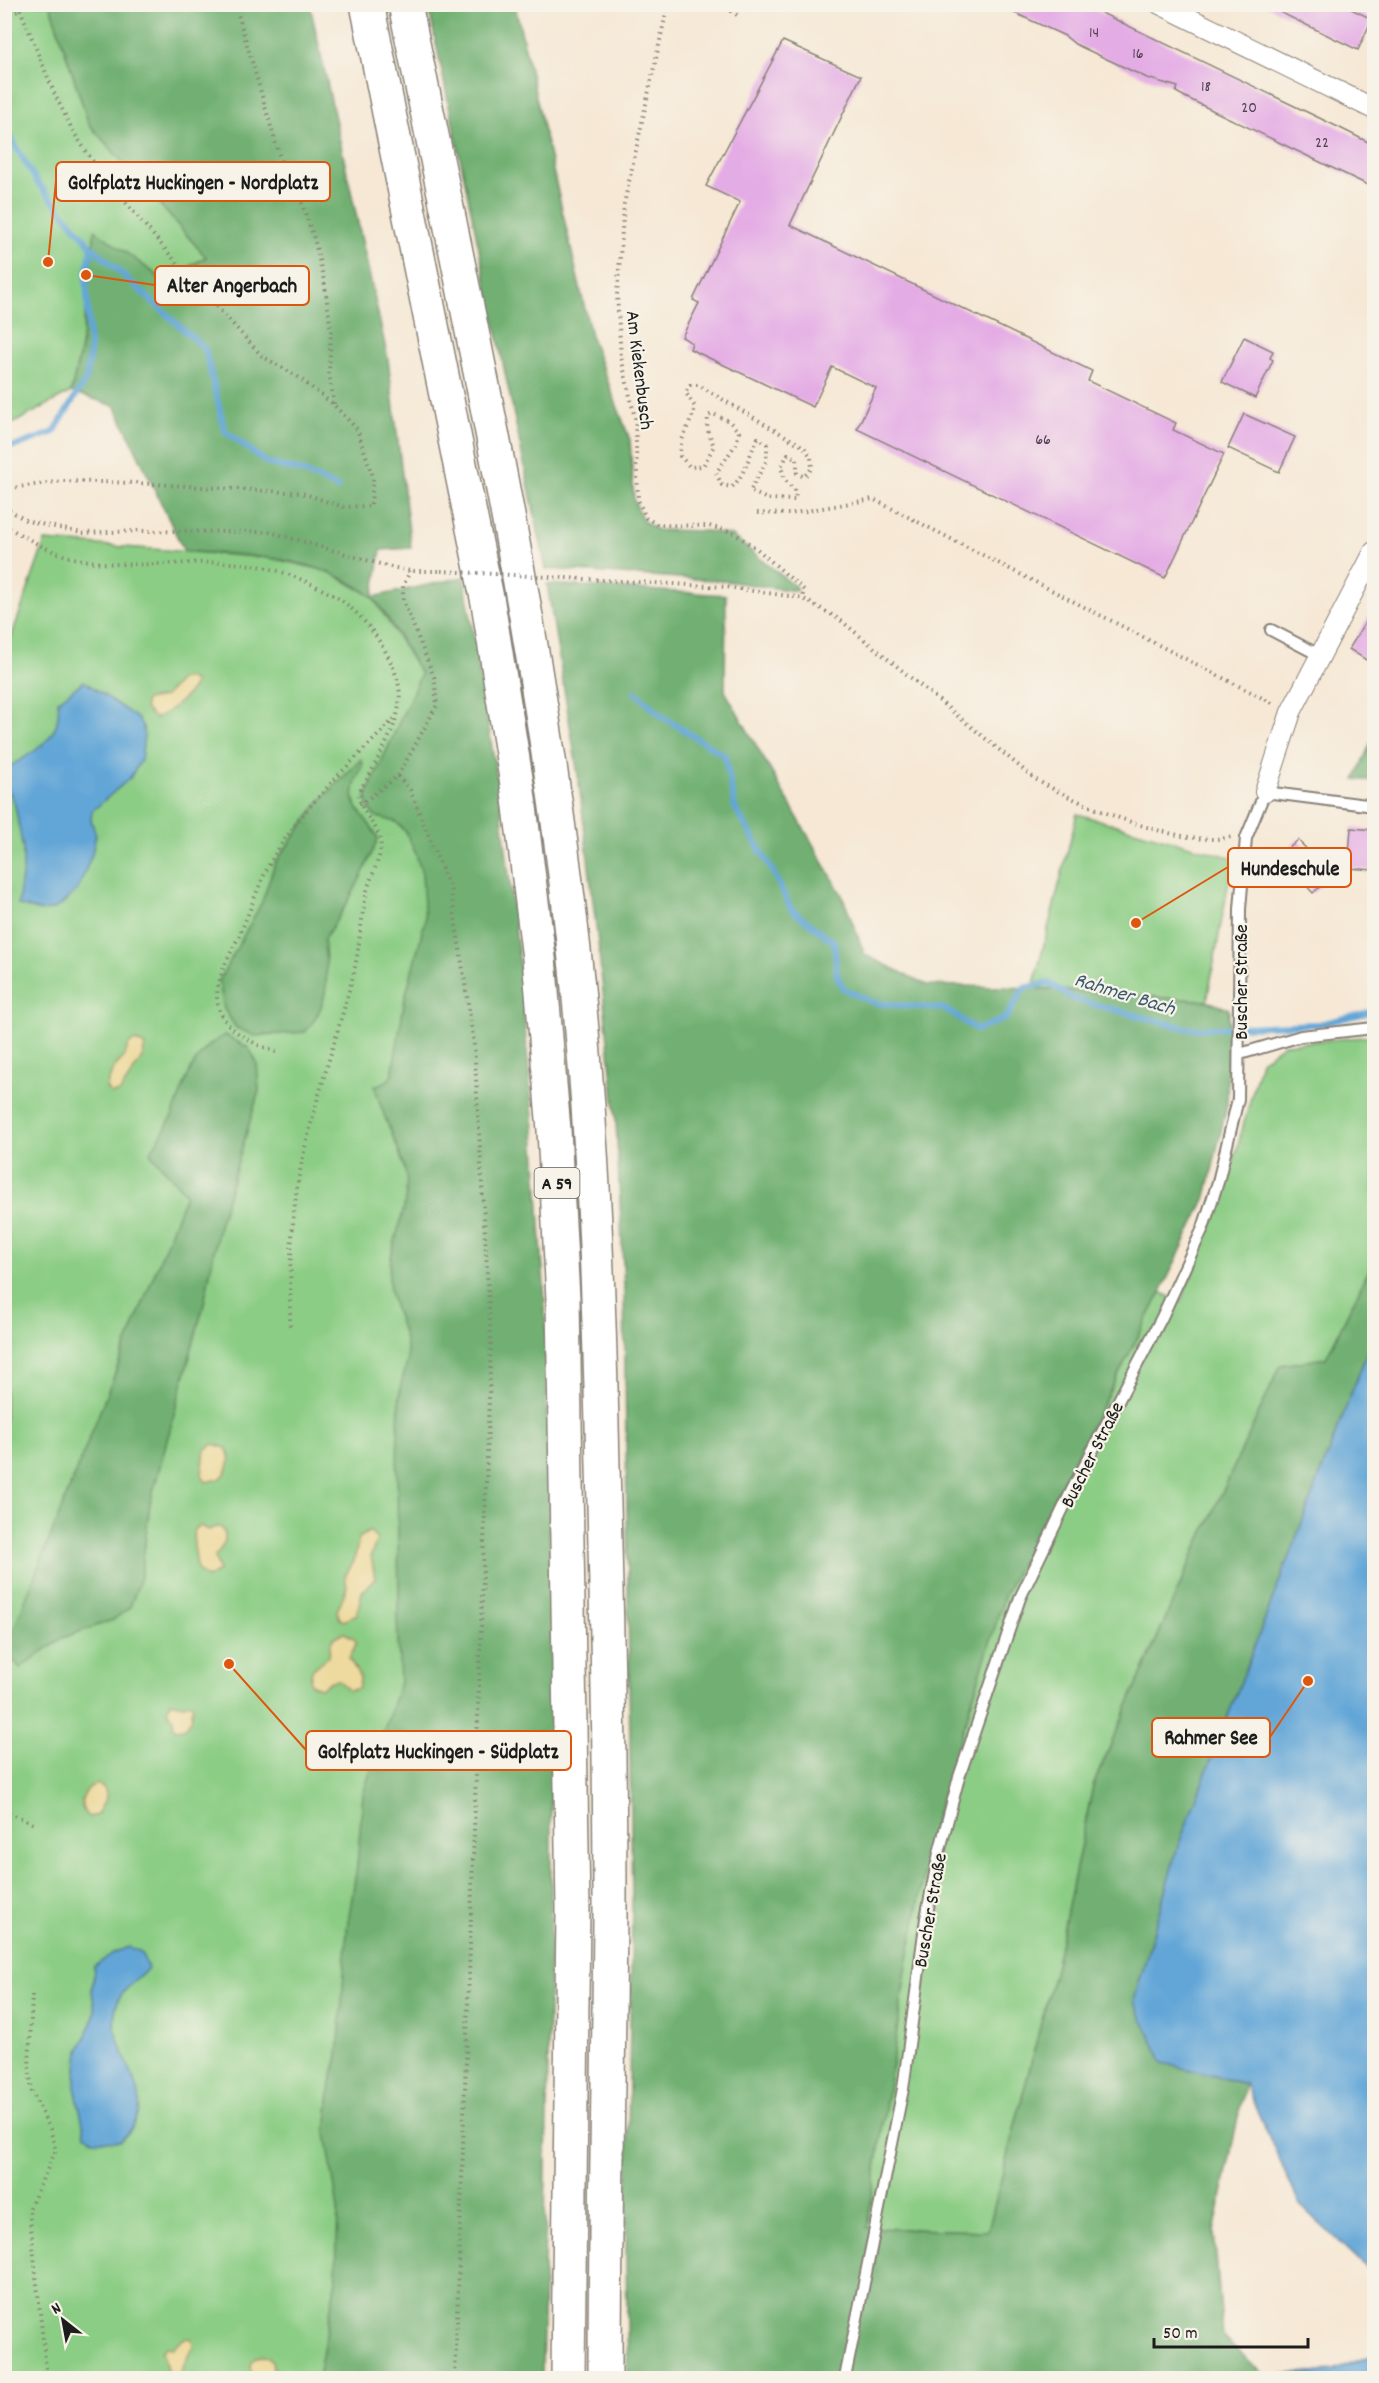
<svg xmlns="http://www.w3.org/2000/svg" width="1379" height="2383" viewBox="0 0 1379 2383" font-family="Dekko,sans-serif">
<rect width="100%" height="100%" fill="#f7f3e8"/>
<filter id="ink" filterUnits="userSpaceOnUse"><feTurbulence type="fractalNoise" baseFrequency=".0167" numOctaves="2"/><feDisplacementMap in="SourceGraphic" scale="12" xChannelSelector="R" yChannelSelector="G"/><feConvolveMatrix kernelMatrix="1 2 1 2 8 2 1 2 1" color-interpolation-filters="sRGB"/></filter>
<filter id="wash" filterUnits="userSpaceOnUse"><feTurbulence type="fractalNoise" baseFrequency=".008" numOctaves="4" result="noise"/><feDisplacementMap in="SourceGraphic" scale="24" xChannelSelector="R" yChannelSelector="G"/><feGaussianBlur stdDeviation="1.35" result="paint"/><feColorMatrix in="noise" values="0 0 0 0 0 0 0 0 0 0 0 0 0 0 0 0 0 1.4 0 .05"/><feComposite in="paint" operator="in"/></filter>
<g filter="url(#wash)">
<rect width="100%" height="100%" fill="#f6e8d5"/>
<path fill="#8ccd85" stroke="#547450" stroke-width="1.5" d="M5,5H50L89,124L206,257L165,281L95,231L81,348L71,392L12,424L5,425Z
M45,541L270,558L328,571L373,597L421,674L435,888L444,2378H5V655Z
M1077,814L1233,858L1207,1001L1033,988Z
M1374,1036V1260L1326,1358L1281,1366L1191,1560L1093,1786L1056,1965L988,2231L867,2228L906,1970L933,1827L1005,1594L1161,1292L1180,1303L1225,1192L1261,1061L1284,1044Z"/>
<path fill="#71b072" stroke="#466647" stroke-width="1.5" d="M50,5H310L388,359L411,548L381,550L373,597L464,577L499,790L519,960L534,1129L545,1303L551,1607V1909L542,2378H318L336,2279L338,2209L326,2133L331,2082L338,2057L347,1929L357,1866L363,1794L400,1682L397,1619L399,1595C398,1527 395,1458 400,1390C401,1379 407,1369 407,1359C408,1331 389,1306 389,1279C388,1244 410,1212 406,1176C402,1150 381,1116 375,1086L387,1081L392,1075L405,998L425,921L422,874L416,854L405,831L396,822L374,816L368,806L366,796L421,674C411,658 383,606 372,597C320,555 247,556 184,551L115,406L71,392L81,348L95,230L165,281L206,257L89,124Z
M428,5H515L592,340L630,440L634,500L643,521L657,530L708,531L732,536L796,587V591L725,581L546,569Z
M547,584L726,595L725,691L842,895L865,955L927,985L1033,988L1207,1001L1229,1009L1227,1105L1206,1197L1161,1292L1005,1594L933,1827L906,1970L867,2228L988,2231L1056,1965L1093,1786L1191,1560L1281,1365L1326,1358L1374,1260V1334L1177,1849L1134,2001L1164,2063L1245,2084L1214,2232L1223,2337L1266,2376L1264,2378H628L626,2257L632,1905L624,1286L616,1121L598,943L578,775Z
M1372,740H1374V781L1355,779Z
M361,759L363,764C343,806 357,802 378,838C364,875 347,906 324,939C328,974 331,1004 305,1032L255,1036L236,1028L224,1009L219,981L262,902L275,863L319,802Z
M225,1035L249,1048L257,1063L259,1091L219,1226L204,1304L150,1503L141,1577L130,1607L113,1620L62,1638L20,1668L5,1651L186,1194L150,1153C157,1141 166,1129 172,1116C186,1084 190,1052 225,1035Z"/>
<path fill="#eeda9e" stroke="#857b5d" stroke-width="1.5" d="M188,678L195,682C193,693 166,715 155,718C149,714 142,708 146,700L164,697L180,680Z
M135,1041L145,1046L142,1058L120,1092L111,1094L106,1088L113,1069L124,1057L129,1044Z
M214,1444L226,1448C233,1459 229,1471 220,1479L206,1482L202,1475L205,1449Z
M200,1526L209,1530L220,1526C231,1539 222,1546 215,1557L219,1571L207,1578L197,1570C197,1559 191,1536 194,1529Z
M370,1531L377,1540L371,1555L375,1579L362,1592L357,1614L344,1621L340,1619L337,1611L347,1587L345,1576L354,1561L359,1538Z
M345,1633L355,1639L356,1644L349,1658L360,1677L359,1688L349,1691L339,1680L331,1681L322,1688L312,1685L310,1681L312,1670L329,1656C331,1643 330,1636 345,1633Z
M170,1702L183,1705L191,1703L193,1706L191,1720L184,1729L176,1730L173,1726L174,1719L167,1711Z
M98,1784L105,1789L106,1798L97,1815L89,1817C76,1807 82,1789 98,1784Z
M185,2338L192,2339L193,2347C186,2357 182,2378 169,2378L162,2351L166,2347L172,2348Z
M251 2367a11 11 0 1 1 22 0a11 11 0 1 1-22 0Z"/>
<path fill="#62a6d7" stroke="#3f617a" stroke-width="1.5" d="M84,681L137,718L143,727L144,736L141,760L130,778L92,811L91,820L96,835L92,854L78,889L60,906L51,910L41,911L18,905L23,869V849L15,805L5,782L6,769C35,750 63,740 58,701Z
M1374,1334V2275L1300,2205L1245,2084L1163,2063L1134,2001L1177,1849Z
M129,1947L141,1952L148,1968C137,1981 120,1990 116,2007C103,2055 172,2096 120,2141L94,2140L85,2134L75,2087L79,2051L92,2023L95,2011L92,1991L94,1967L113,1953Z
M1374,2354V2378H1264L1266,2376L1334,2370Z"/>
<g fill="none" stroke-linecap="round" stroke-linejoin="round">
<path stroke="#62a6d7" stroke-width="6" d="M4,127L37,182L92,247L86,275L90,352L86,379L54,432L16,446H4
M92,247L205,349L225,431L267,463L304,472L338,488
M635,692L663,717L725,756L735,808L772,870L791,909L834,942L837,976L844,989L874,1003L945,1009L977,1030L1006,1018L1024,988L1049,983L1073,999L1189,1029L1320,1024L1374,1011"/>
</g>
<g id="blocks">
<path fill="#e4ace5" d="M995,4H1083L1338,127L1374,145V188L1187,98L1176,92L1178,87L1147,78L1075,44L1065,36Z
M1263,4H1341L1372,19L1358,50Z
M783,41L861,76L790,225L1092,371L1088,381L1176,423L1173,430L1224,454L1165,578L857,429L876,388L832,367L813,407L690,349L692,343L682,337L699,303L693,300L740,202L706,186Z
M1244,337L1273,351L1270,358L1273,360L1255,398L1222,382Z
M1244,414L1295,437L1279,472L1228,448Z
M1374,608V665L1349,649Z
M1351,828L1374,830V870L1348,868Z
M1298,840L1332,876L1313,893L1291,869L1283,875L1272,863Z"/>
</g>
</g>
<g filter="url(#ink)">
<use href="#blocks" fill-opacity="0" stroke="#898278" stroke-width="1.5"/>
<g fill="none" stroke-linecap="round" stroke-linejoin="round">
<defs>
<path id="lane" d="M1271,630L1319,655
M1240,1054L1301,1036L1374,1028
M845,2378L903,2089L926,1918L939,1853L959,1777L1020,1598L1073,1488L1162,1317L1203,1228L1218,1182L1238,1099L1240,909L1246,838L1265,792L1374,806"/>
<path id="street" d="M1160,4L1374,109
M1265,792L1291,712L1374,552"/>
<path id="highway" d="M367,4L488,603L518,791L539,958L554,1130L563,1299L573,1909L568,2378
M405,4C469,318 539,631 574,950C593,1121 599,1293 603,1466C607,1614 610,1762 610,1910C609,2066 605,2222 605,2378"/>
</defs>
<use href="#lane" stroke="#898278" stroke-width="14"/>
<use href="#street" stroke="#898278" stroke-width="22"/>
<use href="#highway" stroke="#898278" stroke-width="36"/>
<path stroke="#898278" stroke-width="4" stroke-dasharray="1.5 4.5" stroke-linecap="butt" d="M235,4L281,161L298,192L314,238L325,285L331,331L329,373L334,404
M668,4L624,204L617,295L621,357L635,418L638,500L646,518L658,525L709,526L732,532L756,548L804,590L802,598
M721,4L737,15
M4,13L20,11
M690,385H698L804,447L811,457L812,468L804,477L797,473V459L788,454L781,467L785,480L796,492L795,500L767,499L750,491L767,460V444L758,438C749,454 746,474 732,487L722,485L716,473L736,444L739,432L729,421L713,414L708,416L707,429L714,446L703,466L690,467L680,456C680,433 690,428 695,407L686,393Z
M4,489L63,481L136,483L302,493L343,507L371,506L373,477L357,429L334,405L298,377L262,356L176,262L100,172L74,133L55,95L18,4
M4,507L27,521L82,533L138,531L270,532L387,566L410,571H441
M757,513L789,514L873,499L1274,704
M4,525C25,537 47,551 70,557C129,573 192,557 251,565C278,568 307,581 331,594C361,610 389,648 398,682C406,712 384,747 371,772C368,779 362,785 360,792C355,813 386,826 380,853C377,866 370,878 367,891C360,920 360,951 352,980C335,1044 313,1106 300,1171C290,1223 290,1276 290,1329
M566,578L726,587L802,598L839,619L1035,779C1077,804 1183,849 1231,837
M398,776L410,790L451,891L474,1043L491,1340L455,2378
M360,805L398,776L437,705L434,677L403,600V586L410,571
M276,1052C254,1044 224,1031 218,1005C213,984 230,954 239,936C252,907 261,875 279,848C310,800 354,760 394,719
M4,1810L34,1824
M32,1995L29,2067L32,2092L50,2129L56,2150L29,2209L47,2378"/>
<use href="#lane" stroke="#fff" stroke-width="10"/>
<use href="#street" stroke="#fff" stroke-width="20"/>
<use href="#highway" stroke="#fff" stroke-width="33"/>
<path stroke="#898278" stroke-width="4" stroke-dasharray="1.5 4.5" stroke-linecap="butt" d="M441,571L566,578"/>
</g>
</g>
<g text-anchor="middle" stroke-width="4.5" stroke-linejoin="round" paint-order="stroke">
<g font-size="16" fill="#4e404e">
<text x="1094" y="37">14</text>
<text x="1138" y="58">16</text>
<text x="1206" y="91">18</text>
<text x="1249" y="112">20</text>
<text x="1322" y="147">22</text>
<text x="1043" y="444">66</text>
</g>
<rect fill="#f7f3e8" stroke="#5e5c59" stroke-width="1.5" x="534.5" y="1168" width="45" height="30" rx="4.5"/>
<g font-size="18" font-weight="bold" fill="#1c1c1c">
<text x="557" y="1189">A 59</text>
</g>
<g font-size="20" fill="#1c1c1c" stroke="#f7f3e8">
<text transform="translate(641 370) rotate(83)" y="7">Am Kiekenbusch</text>
<text transform="translate(1240 982) rotate(-90)" y="7">Buscher Straße</text>
<text transform="translate(1091 1454) rotate(-63)" y="7">Buscher Straße</text>
<text transform="translate(929 1910) rotate(-80)" y="7">Buscher Straße</text>
</g>
<g font-size="21" font-style="italic" fill="#3c5a70" stroke="#f7f3e8">
<text transform="translate(1125 993) rotate(17)" y="7">Rahmer Bach</text>
</g>
</g>
<path fill="none" stroke="#de560d" stroke-width="2" d="M48 262L56 181M86 275L155 285M1136 923L1228 867M1308 1681L1270 1737M229 1664L306 1750"/>
<g fill="#de560d" stroke="#f7f3e8" stroke-width="2">
<circle cx="48" cy="262" r="6"/>
<circle cx="86" cy="275" r="6"/>
<circle cx="1136" cy="923" r="6"/>
<circle cx="1308" cy="1681" r="6"/>
<circle cx="229" cy="1664" r="6"/>
</g>
<g fill="#f7f3e8" stroke="#de560d" stroke-width="2">
<rect x="56" y="162" width="274" height="39" rx="6"/>
<rect x="155" y="266" width="154" height="39" rx="6"/>
<rect x="1228" y="848" width="123" height="39" rx="6"/>
<rect x="1152" y="1718" width="118" height="39" rx="6"/>
<rect x="306" y="1731" width="265" height="39" rx="6"/>
</g>
<g font-size="21" text-anchor="middle" font-weight="bold" fill="#1c1c1c">
<text x="193" y="189">Golfplatz Huckingen - Nordplatz</text>
<text x="232" y="292">Alter Angerbach</text>
<text x="1290" y="875">Hundeschule</text>
<text x="1211" y="1744">Rahmer See</text>
<text x="438" y="1758">Golfplatz Huckingen - Südplatz</text>
</g>
<rect width="1379" height="2383" fill="none" stroke="#f7f3e8" stroke-width="24"/>
<g transform="translate(63 2320) rotate(329)" stroke="#f7f3e8" stroke-width="4.5" paint-order="stroke">
<path d="M0-4.5L10 22L0 15L-10 22Z" fill="#1c1c1c"/>
<text y="-9" font-size="16" font-weight="bold" text-anchor="middle" fill="#1c1c1c">N</text>
</g>
<path d="M1154 2338v9h154v-9" fill="none" stroke="#1c1c1c" stroke-width="3"/>
<text x="1163" y="2338" font-size="18" fill="#1c1c1c" stroke="#f7f3e8" stroke-width="4.5" paint-order="stroke">50 m</text>
</svg>
